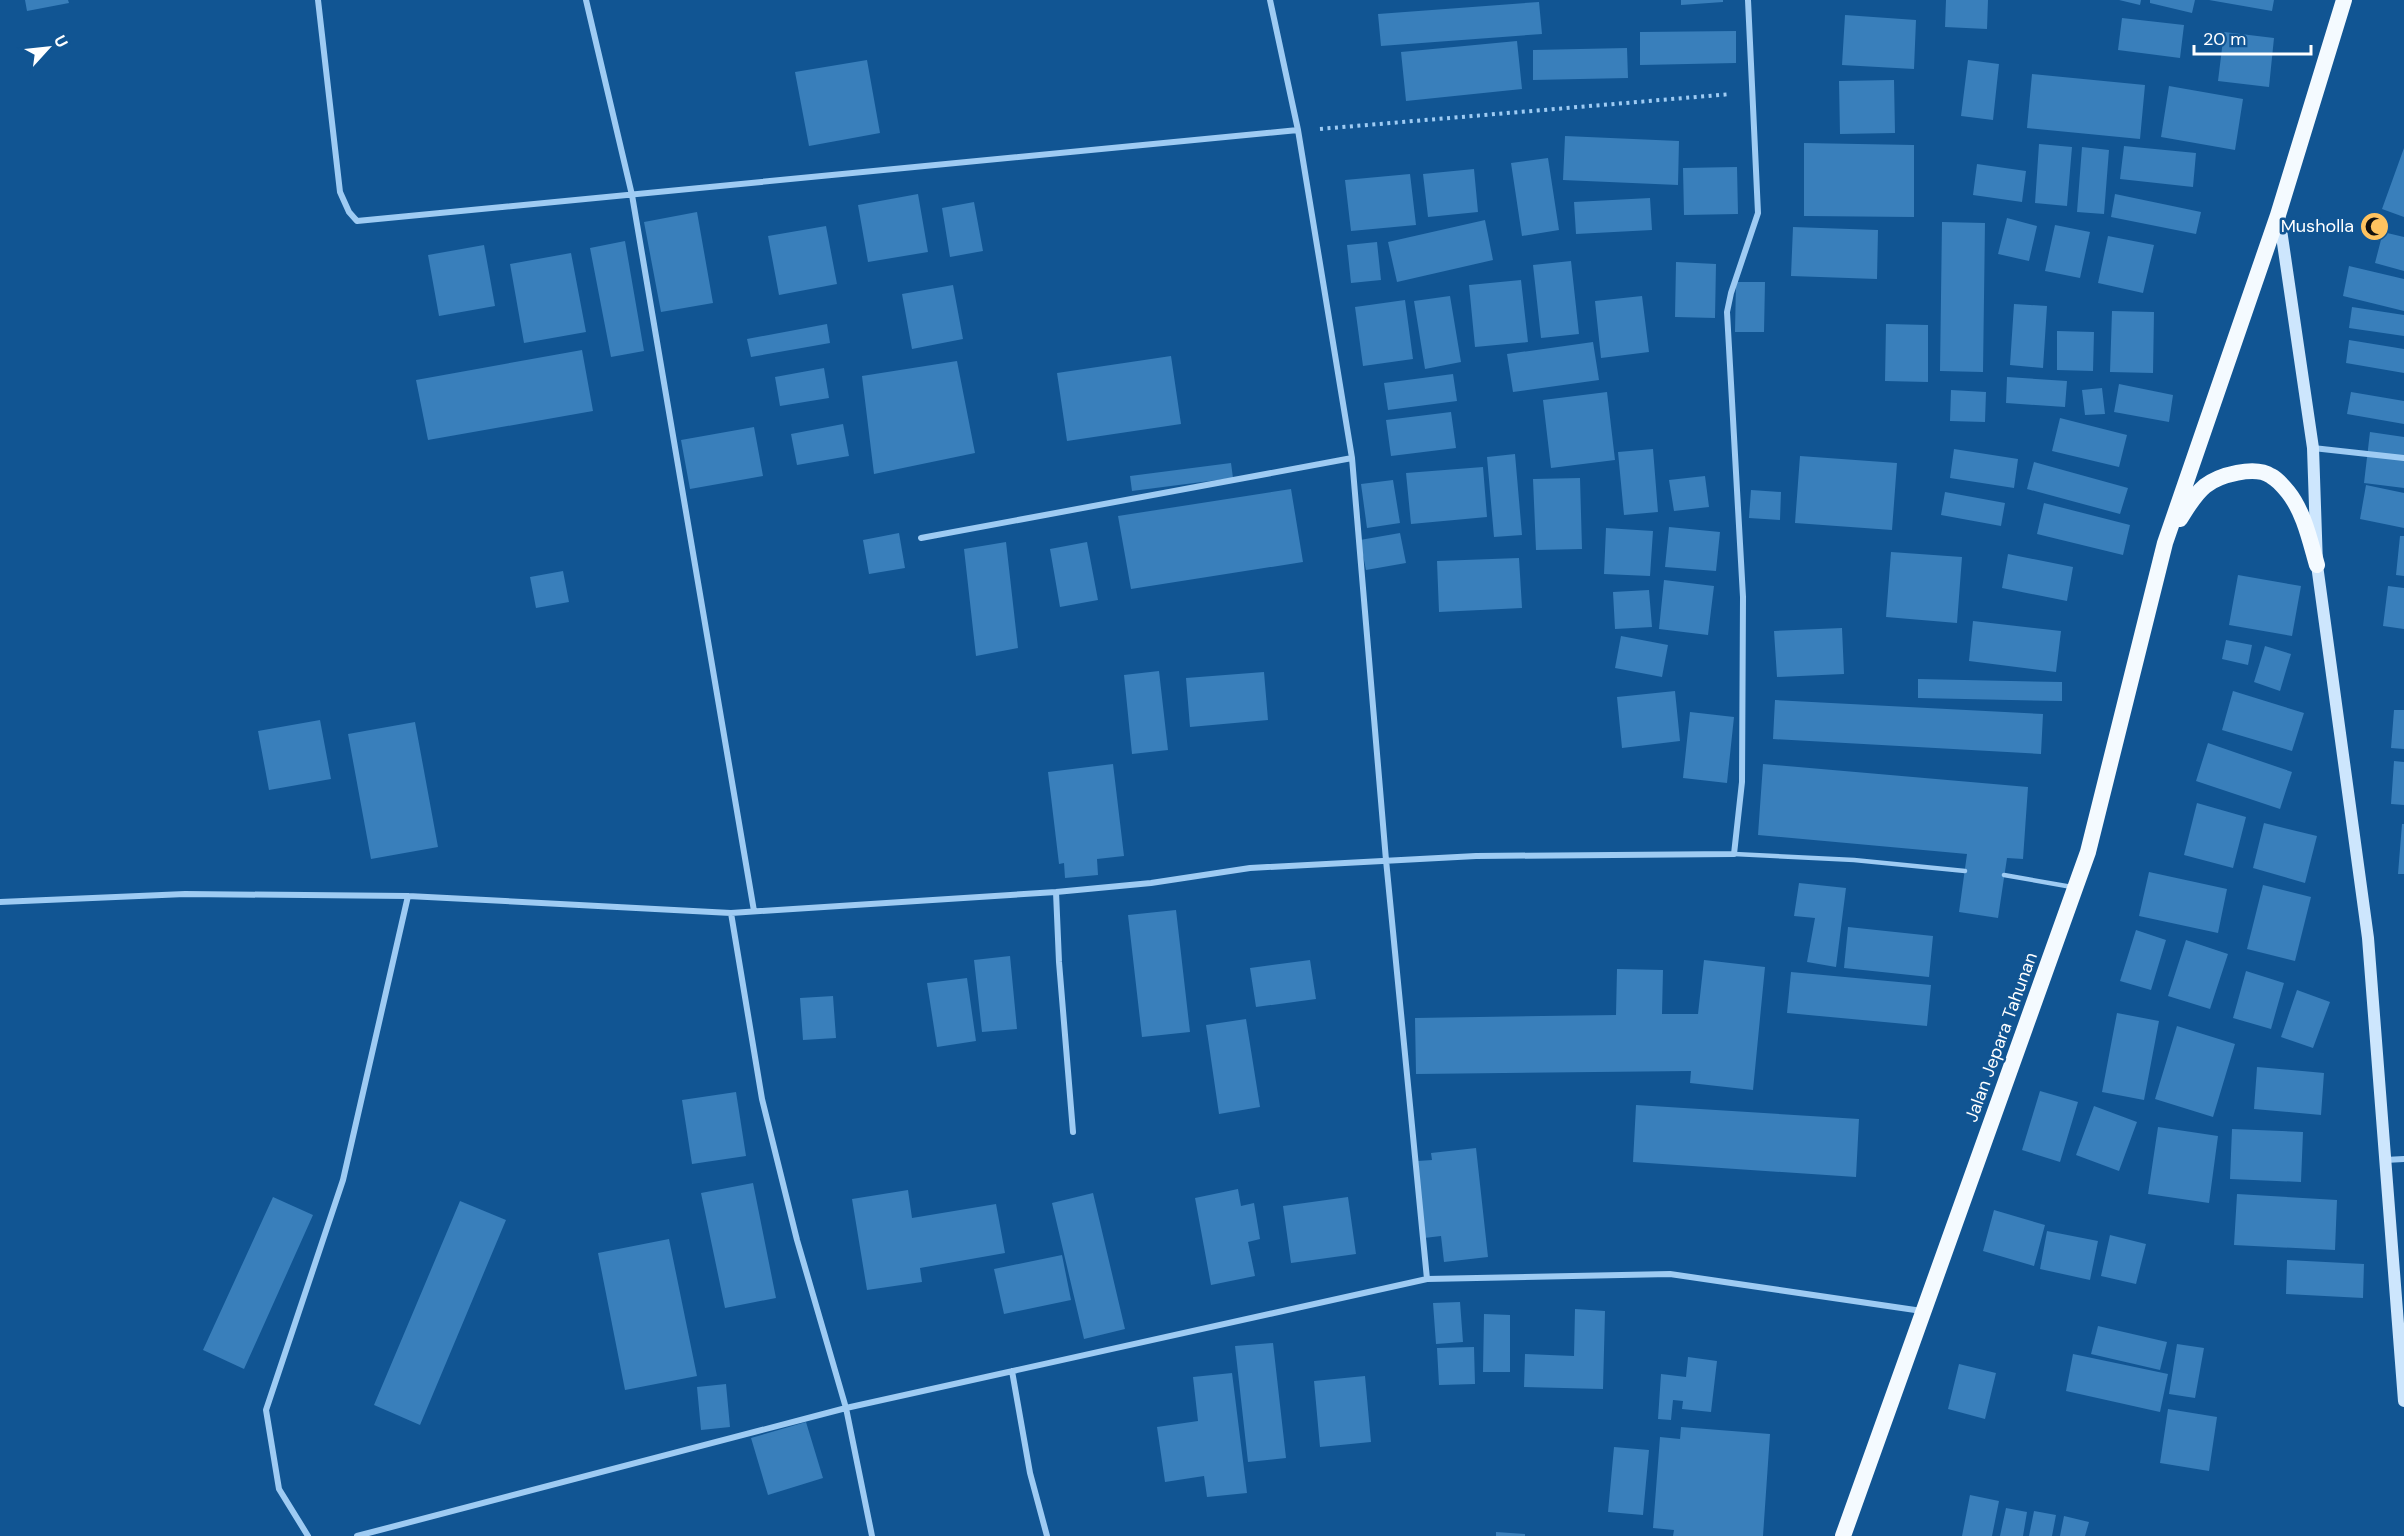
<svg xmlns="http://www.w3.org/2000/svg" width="2404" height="1536" viewBox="0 0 2404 1536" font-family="'DM Sans',sans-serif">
<rect width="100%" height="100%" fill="#115593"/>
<path fill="#397fbb" d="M25,0H68L69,3L27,11Z
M1681,0H1723V2L1681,5Z
M1946,0H1988L1987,29L1945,27Z
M2119,0H2141L2140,5Z
M2150,0H2195L2192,13L2150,3Z
M2209,0H2274L2272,11Z
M1539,2L1542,34L1381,46L1378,14Z
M1845,15L1916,20L1914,69L1842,65Z
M2122,18L2184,25L2180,58L2118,50Z
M1736,31V63L1640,65V32Z
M2224,32L2274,38L2269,87L2218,81Z
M1517,41L1522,89L1406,101L1401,52Z
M1627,48L1628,78L1533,80V50Z
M867,60L880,133L809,146L795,72Z
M1968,60L1999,64L1993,120L1961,116Z
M2032,74L2145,85L2140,139L2027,128Z
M1894,80L1895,133L1840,134L1839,81Z
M2169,86L2243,99L2235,150L2161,137Z
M1565,136L1679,141L1678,185L1563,180Z
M1804,143L1914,145V217L1804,216Z
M2039,144L2072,147L2067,206L2035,203Z
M2124,146L2196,153L2193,187L2120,179Z
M2082,147L2109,150L2104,214L2077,212Z
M2404,148V217L2382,209Z
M1548,158L1559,230L1522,236L1511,163Z
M1977,164L2026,171L2022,202L1973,195Z
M1737,167L1738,214L1684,215L1683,168Z
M1474,169L1478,212L1428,217L1423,174Z
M1410,174L1416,225L1351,231L1345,180Z
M918,194L928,252L868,262L858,205Z
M2115,194L2201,212L2196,234L2111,217Z
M1650,198L1652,230L1576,234L1574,202Z
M974,202L983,251L950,257L942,208Z
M697,212L713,303L661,312L644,222Z
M2007,218L2037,226L2029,261L1998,254Z
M1485,220L1493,260L1397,282L1388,242Z
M1942,222L1985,223L1983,372L1940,371Z
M2055,225L2090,232L2080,278L2045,271Z
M826,226L837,284L779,295L768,236Z
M1793,227L1878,230L1877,279L1791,276Z
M2383,232L2404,237V271L2375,263Z
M2108,236L2154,245L2143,293L2098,283Z
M625,241L644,351L611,357L590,248Z
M1377,242L1381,280L1351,283L1347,245Z
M484,245L495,306L439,316L428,255Z
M571,253L586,332L524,343L510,264Z
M1571,261L1579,334L1541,338L1533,265Z
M1676,262L1716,264L1715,318L1675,317Z
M2349,266L2404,279V311L2343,296Z
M1521,280L1528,342L1475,347L1469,285Z
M1736,282H1765L1764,332H1735Z
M953,285L963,339L912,349L902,294Z
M1450,296L1461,362L1425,369L1414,301Z
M1642,296L1649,352L1601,358L1595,301Z
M1405,300L1413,359L1363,366L1355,307Z
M2014,304L2047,306L2043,368L2010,365Z
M2352,307L2404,315V336L2349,328Z
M2112,311L2154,312L2153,373L2110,372Z
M827,324L830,343L751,357L747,339Z
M1886,324L1928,325V382L1885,381Z
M2057,331L2094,332L2093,371L2057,370Z
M2349,340L2404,349V373L2346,363Z
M1593,342L1599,380L1513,392L1507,354Z
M582,350L593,411L428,440L416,380Z
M1171,356L1181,424L1067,441L1057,373Z
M957,361L975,453L874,474L862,376Z
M824,368L829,398L780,406L775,377Z
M1453,374L1457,401L1388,410L1384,383Z
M2007,377L2067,381L2065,407L2006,403Z
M2119,384L2173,395L2169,422L2114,412Z
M2102,388L2105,414L2085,415L2082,390Z
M1951,390L1986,392L1985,422L1950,421Z
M1607,392L1615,460L1551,468L1543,400Z
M2351,392L2404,401V424L2347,414Z
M1451,412L1456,448L1391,456L1386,420Z
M2060,418L2127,435L2119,467L2052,451Z
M843,424L849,456L797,465L791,434Z
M754,427L763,476L690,489L681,440Z
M2370,432L2404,437V488L2364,483Z
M1653,449L1658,512L1624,515L1618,452Z
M1954,449L2018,459L2014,488L1950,478Z
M1515,454L1522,535L1494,537L1487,457Z
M1800,456L1897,463L1892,530L1795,523Z
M2034,462L2128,488L2120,514L2027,489Z
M1231,463L1233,478L1132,491L1130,476Z
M1483,467L1487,517L1411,524L1406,473Z
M1705,476L1709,507L1674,511L1669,480Z
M1580,478L1582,549L1536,550L1533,479Z
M1393,480L1400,523L1367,528L1361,484Z
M2366,485L2404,493V528L2360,519Z
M1291,489L1303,562L1131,589L1118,516Z
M1751,490L1781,492L1780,520L1749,518Z
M1945,492L2005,503L2001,526L1941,515Z
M2044,503L2130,525L2123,555L2037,534Z
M1669,527L1720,532L1716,571L1665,567Z
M1606,528L1653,531L1650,576L1604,574Z
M899,533L905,568L869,574L863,540Z
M1400,533L1406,563L1366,570L1360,540Z
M2400,536H2404V576L2396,575Z
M1006,542L1018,648L976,656L964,549Z
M1087,542L1098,600L1060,607L1050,549Z
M1891,552L1962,557L1957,623L1886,617Z
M2008,554L2073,567L2067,601L2002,588Z
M1519,558L1522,608L1439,612L1437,561Z
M563,571L569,602L536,608L530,577Z
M2238,575L2301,586L2292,636L2229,625Z
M1664,580L1714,586L1708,635L1659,629Z
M2388,586L2404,588V629L2383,626Z
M1649,590L1652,627L1615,629L1613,592Z
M1973,621L2061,631L2056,672L1969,661Z
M1842,628L1844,674L1777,677L1774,631Z
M1621,636L1668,645L1662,677L1615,668Z
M2226,640L2252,645L2248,665L2222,659Z
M2265,646L2291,654L2280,691L2254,682Z
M1159,671L1168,750L1132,754L1124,675Z
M1264,672L1268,720L1190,727L1186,678Z
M1918,679L2062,682V701L1918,698Z
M1675,691L1680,741L1622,748L1617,697Z
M2233,691L2304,713L2292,751L2222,730Z
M1775,700L2043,714L2041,754L1773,739Z
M2394,710H2404V749L2391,748Z
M1690,712L1734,717L1727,783L1683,778Z
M320,720L331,779L269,790L258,731Z
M415,722L438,847L371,859L348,734Z
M2208,743L2292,772L2280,809L2196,781Z
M2394,761L2404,762V805L2391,804Z
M1113,764L1124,856L1097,859L1098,875L1065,878L1064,863L1059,864L1048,772Z
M1763,764L2028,787L2023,859L2007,858L1998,918L1959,912L1967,854L1758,835Z
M2197,803L2246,817L2233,868L2184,855Z
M2264,823L2317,836L2305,883L2253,868Z
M2402,824H2404V874H2398Z
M2149,872L2227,889L2218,933L2139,916Z
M1799,883L1846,888L1836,967L1807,962L1815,918L1794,916Z
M2263,885L2311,897L2295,961L2247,949Z
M1176,910L1190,1032L1142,1037L1128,915Z
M1848,927L1933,936L1929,977L1844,968Z
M2136,930L2166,940L2151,990L2120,981Z
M2186,940L2228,954L2210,1009L2168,996Z
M1010,956L1017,1029L982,1032L974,960Z
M1310,960L1316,999L1256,1007L1250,968Z
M1704,960L1765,967L1753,1090L1690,1083L1691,1071L1416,1074L1415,1018L1616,1015L1617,969L1663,970L1662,1014H1698Z
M2246,971L2284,983L2271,1029L2233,1018Z
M1791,972L1931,985L1927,1026L1787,1013Z
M967,978L976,1041L937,1047L927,983Z
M2297,990L2330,1002L2313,1048L2281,1037Z
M833,996L836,1038L803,1040L800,998Z
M2117,1013L2159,1021L2144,1100L2102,1092Z
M1246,1019L1260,1107L1219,1114L1206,1025Z
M2177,1026L2235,1044L2213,1117L2155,1099Z
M2257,1067L2324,1073L2321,1115L2254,1109Z
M2040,1091L2078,1102L2060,1162L2022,1150Z
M736,1092L746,1156L692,1164L682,1100Z
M1636,1105L1859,1119L1856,1177L1633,1162Z
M2094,1106L2137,1122L2119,1171L2076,1155Z
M2158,1127L2218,1136L2209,1203L2148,1194Z
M2232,1129L2303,1132L2301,1182L2230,1179Z
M1476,1148L1488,1257L1444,1262L1441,1236L1424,1238L1418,1161L1432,1160L1431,1153Z
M753,1183L776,1298L725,1308L701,1193Z
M1238,1189L1241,1206L1254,1203L1260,1239L1248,1242L1255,1276L1211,1285L1195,1198Z
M908,1190L912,1218L996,1204L1005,1253L920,1268L922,1282L867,1290L852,1199Z
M1093,1193L1125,1329L1084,1339L1052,1203Z
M2237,1194L2337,1200L2335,1250L2234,1245Z
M273,1197L313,1215L244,1369L203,1350Z
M1348,1197L1356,1254L1291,1263L1283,1206Z
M460,1201L506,1220L420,1425L374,1405Z
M1994,1210L2045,1225L2034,1266L1983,1251Z
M2047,1231L2098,1241L2090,1280L2040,1269Z
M2110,1235L2146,1244L2136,1284L2101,1276Z
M669,1239L697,1376L625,1390L598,1253Z
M1062,1255L1071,1300L1004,1314L994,1269Z
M2287,1260L2364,1264L2363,1298L2286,1294Z
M1460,1302L1463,1342L1436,1344L1433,1303Z
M1575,1309L1605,1311L1603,1389L1524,1387L1525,1354L1574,1356Z
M1484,1314L1510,1315V1372H1483Z
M2098,1326L2167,1342L2160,1370L2091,1354Z
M1273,1343L1286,1458L1248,1462L1235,1346Z
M2177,1344L2204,1348L2195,1398L2169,1394Z
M1474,1347L1475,1384L1439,1385L1437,1348Z
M2073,1354L2168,1374L2160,1412L2066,1391Z
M1688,1357L1717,1361L1711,1412L1682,1409L1683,1401L1673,1400L1671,1420L1658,1419L1661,1374L1686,1377Z
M1959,1364L1996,1373L1985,1419L1948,1409Z
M1232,1373L1247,1493L1207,1497L1204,1476L1165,1482L1157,1427L1198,1421L1193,1377Z
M1365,1376L1371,1442L1320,1447L1314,1381Z
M726,1384L730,1427L701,1430L697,1387Z
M2168,1409L2217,1417L2209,1471L2160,1463Z
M806,1422L823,1478L768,1495L751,1438Z
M1681,1427L1770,1434L1763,1536H1673L1674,1530L1653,1528L1660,1437L1680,1439Z
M1614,1447L1649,1450L1643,1515L1608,1512Z
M1970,1495L1999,1501L1992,1536H1962Z
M2006,1508L2027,1512L2023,1536H2000Z
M2034,1511L2056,1515L2052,1536H2029Z
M2064,1516L2089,1522L2085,1536H2060Z
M1496,1532L1525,1534V1536H1496Z"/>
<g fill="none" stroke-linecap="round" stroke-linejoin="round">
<path stroke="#9ecbf3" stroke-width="4" stroke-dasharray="3 4.5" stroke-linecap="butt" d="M1320,129L1731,94"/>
<path stroke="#9ecbf3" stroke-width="4.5" d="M1734,854L1854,860L1965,871
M2004,875L2072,887"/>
<path stroke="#9ecbf3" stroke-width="6" d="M318,0L340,192L349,212L357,221L1298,130
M586,0L632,195L754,911
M1270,0L1298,130L1352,458L1386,860L1427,1279
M2313,448L2404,458
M921,538L1352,458
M1056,892L1059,962L1073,1132
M0,902L185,894L408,896L731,913L1056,892L1151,883L1250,868L1476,856L1734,854L1742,782L1743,597L1727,312L1731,293L1758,213L1748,0
M2385,1160L2404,1159
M1012,1371L1030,1473L1047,1536
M308,1536L279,1489L266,1410L343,1180L408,896
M357,1536L846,1408L797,1240L762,1099L731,913
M872,1536L846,1408L1427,1279L1670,1274L1922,1311"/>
<path stroke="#cde6fd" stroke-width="12" d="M2279,216L2313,448L2317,565L2368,938L2404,1401"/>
<path stroke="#f4faff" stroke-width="16" d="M2180,519C2187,508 2194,495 2205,486C2219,475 2255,465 2271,476C2277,479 2284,487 2288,492C2304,512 2310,541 2317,565
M1843,1536L2088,852L2165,543L2278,215L2344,0"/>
</g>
<defs>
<symbol id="mosque-disc" viewBox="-11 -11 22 22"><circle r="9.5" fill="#ffc35f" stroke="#115593"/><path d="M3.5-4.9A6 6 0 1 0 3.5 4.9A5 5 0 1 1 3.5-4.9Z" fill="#111"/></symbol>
</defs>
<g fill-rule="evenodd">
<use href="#mosque-disc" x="2358" y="210" width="33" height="33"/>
</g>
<g text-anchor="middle" stroke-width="5" stroke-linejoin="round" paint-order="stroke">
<g font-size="18" fill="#fff" stroke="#115593" text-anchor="end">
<text x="2354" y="232">Musholla</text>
</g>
<g font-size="18" fill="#fff" stroke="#115593">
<text transform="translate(2001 1037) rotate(-70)" y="6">Jalan Jepara Tahunan</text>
</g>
</g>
<g transform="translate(48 48) rotate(63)" stroke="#115593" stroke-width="4.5" paint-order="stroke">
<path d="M0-4.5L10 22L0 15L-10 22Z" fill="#ffffff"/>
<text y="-9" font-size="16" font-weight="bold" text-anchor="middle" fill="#ffffff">U</text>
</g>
<path d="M2194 45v9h117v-9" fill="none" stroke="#ffffff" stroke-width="3"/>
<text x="2203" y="45" font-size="18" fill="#ffffff" stroke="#115593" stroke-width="4.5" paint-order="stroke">20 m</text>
</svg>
